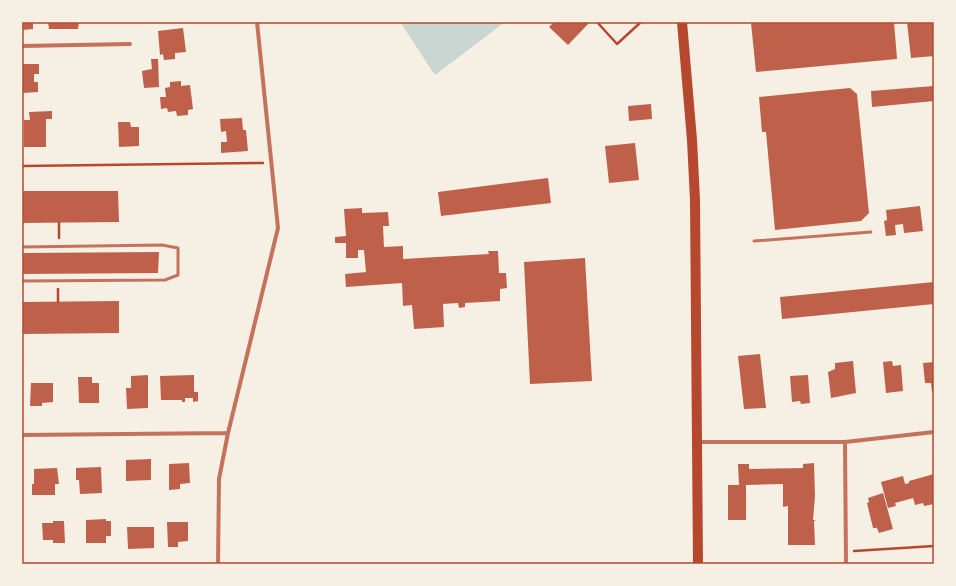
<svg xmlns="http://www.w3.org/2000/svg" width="956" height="586" viewBox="0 0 956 586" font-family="Merriweather,serif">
<rect width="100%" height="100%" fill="#f6efe4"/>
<path fill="#c9d6d2" d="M400,22H505L435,75Z"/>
<path fill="#bf614a" d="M22,22H33V29L22,30Z
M48,22H79L78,29H49Z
M554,22H590L568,45L549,27Z
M894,22L897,59L756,72L751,23Z
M907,22H934V56L911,58Z
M183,28L186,52L175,53V59L164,60L163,54L160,55L158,31Z
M151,59H158L159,87L144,88L142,71L152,69Z
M22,64H39V74H34V82H38V92L22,93Z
M181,81V86L190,85L193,109L188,110V115L177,116L176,111L168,112L167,108L161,109L160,97H166L165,88L170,87V82Z
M934,86V101L872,107L871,91Z
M850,88L857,94L869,213L861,221L775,230L766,132H762L759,97Z
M651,104L652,119L629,121L628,106Z
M52,111V119H46V147H24V120H30L29,112Z
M242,118L243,130H246L248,151L221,153V142H227L226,131L221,132L220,119Z
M118,122H130L131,127H139V146L119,147Z
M635,143L639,180L609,183L605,146Z
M548,178L551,203L441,216L438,192Z
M22,191H118L119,222L22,223Z
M920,206L923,231L904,233L903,224L895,225L896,235L886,236L884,221L887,220L886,210Z
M362,208V213L388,212L389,226H383L384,247L403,246V259L489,254L488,251H498L499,273H506L507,288L500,289V301L465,303V307L459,308L458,303L443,304L444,327L414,329L412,305L403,306L402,283L346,287L345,274L366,272L364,250H358V258H346V243H335V237L346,236L344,209Z
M159,252L158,273L22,274V253Z
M585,258L592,381L530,384L524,262Z
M934,282V304L782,319L780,297Z
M119,301V333L22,334V302Z
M760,354L766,408L744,409L738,356Z
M853,361L856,393L831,398L828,372L835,369V363Z
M892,361L893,366L901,365L903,391L886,393L883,362Z
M934,362V392H932L931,383H925L923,363Z
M148,375V408L127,409L126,388H131V376Z
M194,375V392H198V401L193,402V398H185V402H182V400H161L160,376Z
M808,375L810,403L801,404L800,401L792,402L790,376Z
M78,377H92V383H99V403H79Z
M31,383H53V402L42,403V406H30Z
M151,459V480L126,481V460Z
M189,463L190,483L180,484V489L169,490V464Z
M814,463L815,496L813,520H816L814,521L815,545H788V506L783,507V484L746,485V520H728V485H739L738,464H749V469L803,468V464Z
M101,467L102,493L80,494L79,480H76V468Z
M57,468L59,484H55V495H32V484H34V469Z
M934,474V504L924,506L923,503L915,505L913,498L895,503L896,506L888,508L881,482L903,476L905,484L909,483V481Z
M883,493L893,529L879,533L877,528H873L867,503L869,502L868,498Z
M106,519V521H111V536H106V543H86V520Z
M53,521H64L65,543H53V540H43L42,523H53Z
M167,522H188V541L178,542V547H168Z
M127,527H154V548L128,549Z"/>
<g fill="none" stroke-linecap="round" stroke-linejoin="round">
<path stroke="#b5482f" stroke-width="2.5" d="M597,22L617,44L641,22
M22,166L263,163
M59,223V238
M58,289V302
M854,551L934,546"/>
<path stroke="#c5725c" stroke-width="3" d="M754,241L871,232
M22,247L162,245L178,248V275L165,280L22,281"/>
<path stroke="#c5725c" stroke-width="4" d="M22,46L130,44
M22,435L228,433
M698,442H845L934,432
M845,442L846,564
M218,564L219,479L228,433L278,228L257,22"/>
<path stroke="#b5482f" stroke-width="10" d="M682,22L692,140L695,200L698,564"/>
</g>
<rect width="956" height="586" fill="none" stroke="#f6efe4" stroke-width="46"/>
<rect x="23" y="23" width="910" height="540" fill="none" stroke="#b5482f" stroke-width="1.5"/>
</svg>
